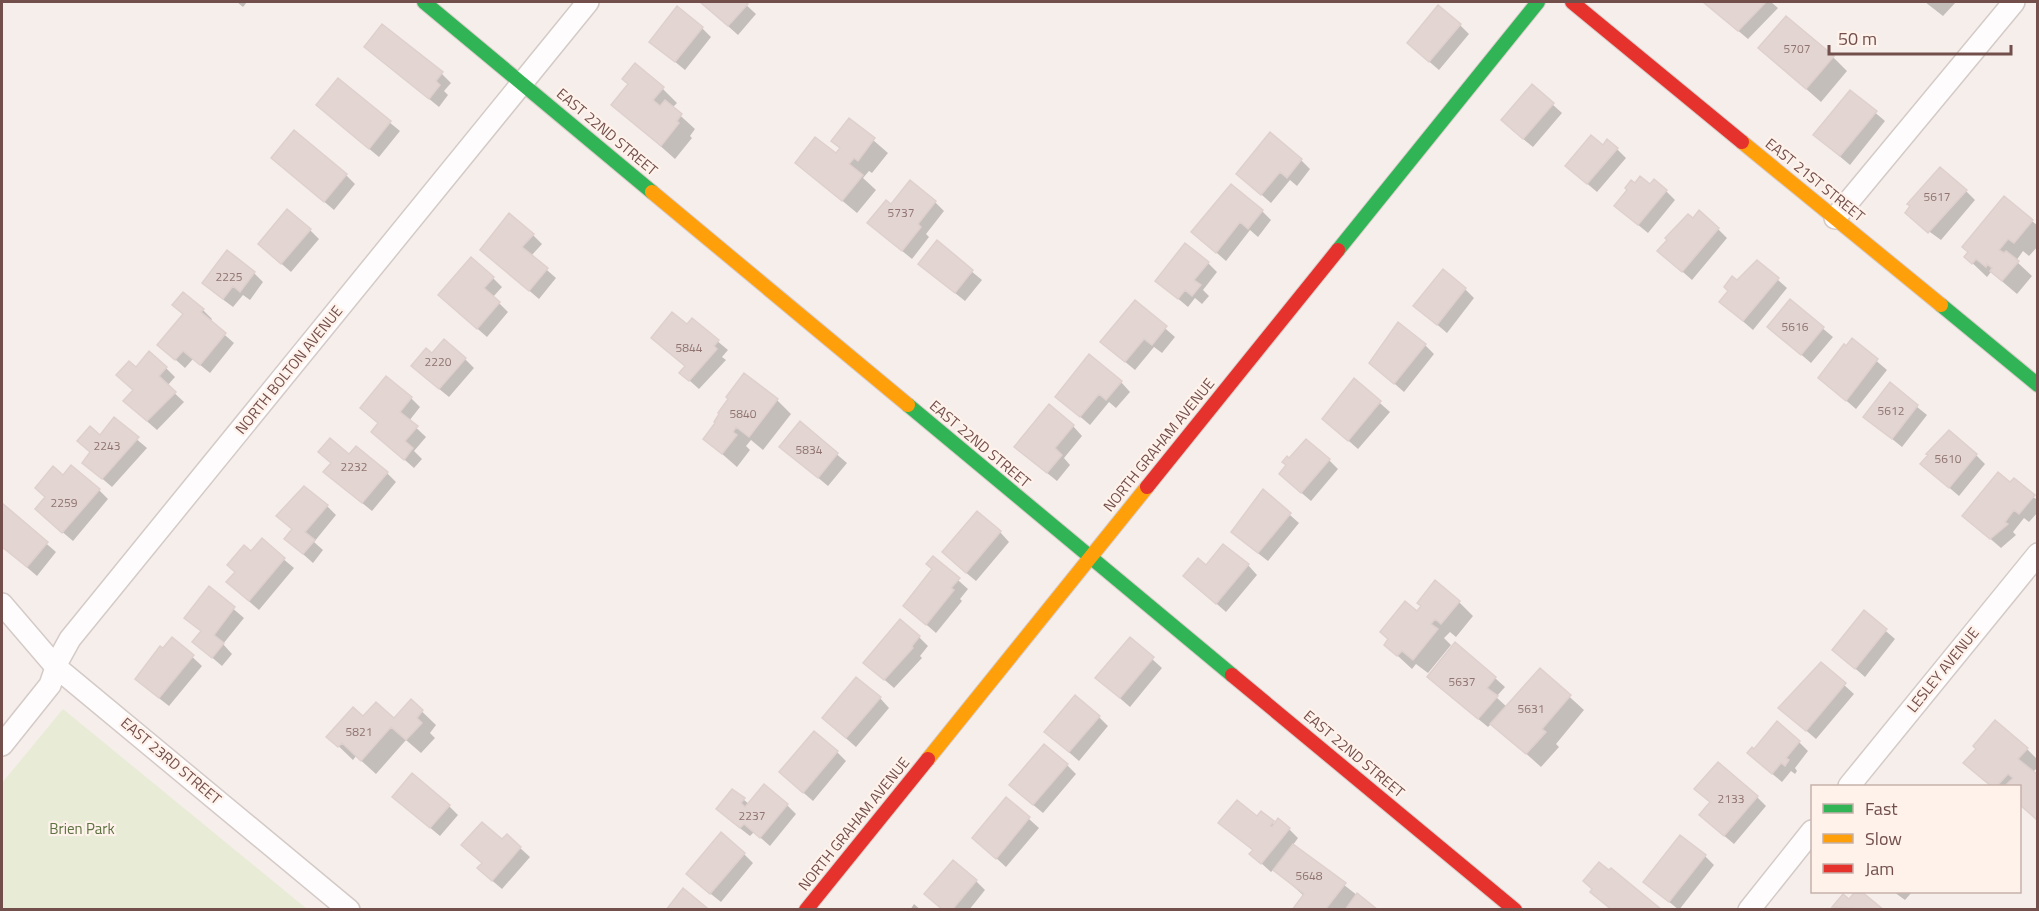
<svg xmlns="http://www.w3.org/2000/svg" width="2039" height="911" viewBox="0 0 2039 911" font-family="'Titillium Web',sans-serif">
<rect width="100%" height="100%" fill="#f6eeea"/>
<path fill="#e8ebd6" d="M63,709L307,909H2V783Z"/>
<path fill="#0003" d="M237,2H247L243,7Z
M701,2H743L756,14L738,35Z
M1704,2H1771L1778,8L1748,39Z
M1925,2H1956L1943,16Z
M1460,25L1469,34L1439,70L1418,52Z
M702,28L711,37L685,70L651,42Z
M366,47L442,74L451,83L444,91L448,95L439,107Z
M1760,48L1833,57L1847,71L1821,102Z
M338,80L400,131L379,157L327,114Z
M663,89L677,103L672,108L695,129L690,136L692,138L675,159L613,104Z
M1851,92L1885,121L1850,165L1825,144Z
M1552,104L1562,113L1533,147L1512,130Z
M850,120L888,153L872,173L869,171L863,178L876,190L857,213L797,163L837,155L841,149Z
M1603,147L1617,149L1626,158L1597,192L1577,175Z
M1301,160L1310,169L1297,186L1290,180L1271,203L1238,174Z
M283,167L346,175L355,184L334,210Z
M1650,186L1666,191L1675,200L1648,233L1626,215Z
M1966,191L1975,200L1941,240L1916,222Z
M2004,198L2038,226V246L2029,256L2023,251L2016,261L2032,276L2017,294L1991,272L1987,277L1966,257Z
M935,202L944,211L926,234L929,237L912,259L879,232L891,206Z
M1262,211L1271,220L1258,237L1250,230L1226,261L1193,232Z
M1718,229L1727,238L1692,280L1659,251L1672,233Z
M310,230L319,239L291,272L269,253Z
M533,235L542,244L531,256L556,278L539,299L492,259Z
M937,243L982,280L965,301L930,273Z
M1758,262L1787,288L1753,330L1731,311L1737,283Z
M1208,263L1217,272L1203,290L1209,296L1202,304L1195,298L1188,307L1157,281Z
M254,273L263,282L250,300L243,295L233,307L213,292Z
M493,278L502,287L493,297L508,312L487,337L449,304Z
M1465,289L1474,298L1447,333L1415,306Z
M1790,301L1833,337L1811,363L1769,327Z
M1135,302L1175,337L1162,353L1154,347L1135,370L1112,351Z
M174,305L203,310L212,319L210,322L234,343L210,373L193,359L185,368L159,345L184,315Z
M692,320L728,350L722,357L726,360L699,389L681,373L686,367L653,338L687,326Z
M1852,340L1887,370L1856,409L1820,378Z
M1425,345L1434,354L1404,392L1371,363Z
M432,355L465,359L474,368L449,397L422,375Z
M166,368L175,377L167,386L184,402L157,430L134,410V390Z
M1354,380L1390,412L1358,449L1334,428Z
M1121,382L1130,392L1116,408L1109,402L1090,425L1057,397Z
M1890,385L1927,415L1902,447L1865,417Z
M411,398L420,407L409,421L426,437L414,451L422,459L414,468L373,432Z
M777,400L791,414L763,450L751,440L746,446L750,450L737,467L705,439L717,423Z
M114,420L147,448L112,487L84,463Z
M800,423L847,463L828,486L781,447Z
M1073,426L1082,436L1064,458L1070,465L1057,481L1026,456Z
M1976,455L1985,464L1959,496L1932,473Z
M350,456L387,473L396,482L372,511L335,481Z
M1329,460L1338,469L1311,501L1290,483L1287,466Z
M63,477L99,490L108,499L73,541L46,518Z
M2011,484L2038,500V512L2029,522L2024,518L2013,532L2016,535L2001,548L1964,516Z
M1263,491L1299,523L1268,561L1242,541L1251,510L1249,508Z
M2,505L56,552L37,576L2,546Z
M327,506L336,515L314,542L323,550L313,563L286,539L293,530L287,525Z
M1000,532L1009,542L976,581L953,562Z
M262,541L294,568L259,610L237,591L251,554Z
M933,558L968,589L960,599L962,601L936,633L905,606L934,570Z
M1248,565L1257,575L1226,612L1195,585L1206,567Z
M209,588L244,618L223,644L232,654L222,666L194,642L202,632L186,618Z
M1459,602L1473,616L1456,637L1450,632L1444,638L1451,645L1428,673L1416,664L1412,669L1386,645L1417,613Z
M1864,612L1895,639L1865,677L1834,650Z
M919,637L928,646L920,656L922,658L894,688L865,663Z
M173,639L202,666L169,706L146,688L163,651Z
M1130,639L1162,668L1130,707L1107,687Z
M1821,664L1854,694L1816,739L1780,708Z
M1540,670L1584,710L1556,744L1559,747L1541,767L1492,723L1488,727L1438,686L1495,678L1505,687L1496,697L1507,707Z
M880,698L889,708L856,747L833,727Z
M411,701L436,725L430,733L435,738L421,753L406,740L376,774L356,756L353,760L329,737L363,718L394,720Z
M1099,717L1108,726L1079,761L1056,741Z
M1799,742L1808,751L1795,768L1797,771L1795,774L1791,771L1782,782L1758,762L1754,751Z
M2027,749L2038,760V767L2032,773L2038,777V820L2020,805V786H1991L1966,763Z
M837,752L846,761L813,801L790,781Z
M1067,765L1076,774L1043,813L1020,794Z
M733,791L749,804L787,805L796,814L770,846L754,832L750,836L727,818Z
M1757,797L1766,806L1734,844L1710,824L1712,803Z
M1007,799L1039,828L1006,867L974,838Z
M404,806H449L458,815L440,836Z
M1261,813L1274,824L1289,829L1298,838L1293,845L1376,910H1293L1304,896L1274,869L1271,872L1261,863L1254,851L1220,823L1258,818Z
M507,836L530,857L502,889L489,878L483,864Z
M744,854L753,863L721,902L697,883Z
M1705,856L1714,865L1679,910L1645,882Z
M976,881L985,890L969,910H943Z
M1857,892H1860L1882,910L1834,907L1843,896L1849,901Z
M1894,892H1912L1905,900Z
M914,904L921,910H910Z"/>
<path fill="#e2d5d2" stroke="#dfd0cd" stroke-width="1.5" d="M700,2H745L748,4L728,26Z
M1703,2H1766L1738,31Z
M1438,5L1461,24L1429,62L1407,43Z
M677,6L703,27L675,62L649,42Z
M1786,16L1834,56L1806,89L1758,48Z
M382,24L443,72L436,81L440,85L429,99L364,47Z
M635,63L664,87L653,100L660,106L665,100L682,114L677,121L679,123L661,146L611,105L628,84L622,79Z
M338,78L391,121L369,149L316,105Z
M1532,84L1554,103L1523,139L1501,120Z
M1850,90L1877,111L1840,156L1813,135Z
M849,118L875,138L858,161L854,158L849,164L863,175L842,201L795,163L815,137L836,153L840,148L831,141Z
M294,130L347,174L324,202L271,158Z
M1270,132L1302,159L1287,178L1280,172L1261,195L1236,174Z
M1591,135L1603,145L1607,139L1618,148L1587,184L1565,166Z
M1940,167L1967,190L1928,233L1905,213L1910,206L1907,204Z
M1640,176L1650,184L1654,179L1667,190L1638,225L1614,206L1627,190L1625,188L1631,180L1635,183Z
M910,180L936,201L918,224L921,227L902,251L867,223L886,200L891,204Z
M1231,184L1263,210L1248,229L1240,222L1216,253L1191,232Z
M2004,196L2033,220L2014,243L2008,239L1999,250L2004,253L2006,251L2019,261L2002,281L1990,271L1992,268L1987,264L1986,267L1976,259L1972,264L1964,257L1968,252L1962,247Z
M287,209L311,229L281,264L258,244Z
M1699,210L1719,228L1682,272L1657,251L1667,240L1665,238L1688,214L1693,218Z
M509,213L534,234L522,247L548,268L529,291L480,250Z
M937,240L973,270L955,293L918,264Z
M1185,243L1209,262L1194,280L1201,285L1192,296L1185,290L1178,299L1155,281Z
M227,250L255,272L240,292L233,286L223,299L202,283Z
M471,257L494,277L484,288L500,302L477,329L438,295Z
M1757,260L1779,278L1743,321L1719,302L1728,291L1724,287L1732,276L1737,280Z
M1443,269L1466,288L1437,325L1413,306Z
M183,292L204,309L201,312L226,333L200,365L183,351L175,360L157,345L183,314L172,305Z
M1790,299L1824,327L1801,355L1767,327Z
M1135,300L1167,326L1152,345L1144,339L1125,362L1100,342Z
M672,312L687,324L692,318L719,340L714,346L717,349L689,381L679,373L685,366L651,338Z
M1398,322L1426,344L1394,384L1369,363Z
M1852,338L1878,359L1846,401L1818,378L1844,344L1846,346Z
M444,339L466,358L439,389L411,366L426,348L432,353Z
M149,351L167,367L159,376L176,392L147,421L123,401L133,390L116,375L129,361L136,367Z
M1089,354L1122,381L1106,400L1099,394L1080,417L1055,397Z
M744,373L778,399L749,437L736,427L733,432L737,435L722,454L703,439L715,423L714,422L719,414L718,413L728,399L726,397Z
M386,376L412,397L400,412L418,426L405,441L413,448L404,460L371,432L378,423L360,408Z
M1354,378L1381,401L1348,441L1322,419Z
M1890,382L1918,405L1892,439L1863,417Z
M1049,404L1074,425L1055,448L1062,455L1047,473L1014,447Z
M114,417L139,437L102,479L82,463L90,452L77,441L90,426L100,435Z
M800,421L838,453L818,478L779,447Z
M1949,430L1977,454L1949,488L1920,464L1928,455L1926,454Z
M330,438L349,454L356,446L388,472L362,503L323,472L331,463L318,452Z
M1306,439L1330,459L1301,493L1279,474L1286,465L1282,462L1287,456L1289,458Z
M71,465L100,489L62,533L35,509L45,497L35,488L53,466L63,475Z
M1998,472L2010,482L2014,478L2035,495L2019,514L2014,510L2005,522L2008,524L1990,539L1962,516Z
M304,486L328,505L305,532L315,540L303,554L284,539L292,529L276,516Z
M1263,489L1291,513L1258,553L1231,532Z
M2,503L48,542L27,567L2,547Z
M977,511L1001,531L966,573L942,552Z
M262,538L285,558L249,601L226,582L235,572L227,565L244,545L251,551Z
M1223,544L1249,564L1216,604L1183,576L1198,558L1206,565Z
M933,556L960,578L951,588L954,590L926,625L903,606L932,569L926,564Z
M1435,580L1460,601L1441,624L1435,619L1431,624L1438,629L1413,660L1402,651L1397,656L1384,645L1388,639L1380,632L1405,601L1417,611L1421,606L1417,603Z
M209,586L235,607L214,635L224,643L212,658L192,642L201,631L184,618Z
M1864,610L1887,629L1855,669L1832,650Z
M900,619L920,636L912,646L913,648L884,680L863,663Z
M172,637L194,655L159,698L135,679L160,646L163,648Z
M1130,637L1154,657L1120,698L1095,678Z
M1455,642L1496,677L1487,688L1498,696L1478,719L1427,677Z
M1821,662L1846,683L1806,731L1778,708Z
M1540,668L1571,695L1542,729L1546,732L1526,754L1490,724Z
M856,677L881,697L846,738L822,718Z
M1075,695L1100,716L1069,752L1044,732Z
M411,699L423,710L417,718L422,723L406,740L391,727L361,761L342,743L338,747L326,737L353,707L363,716L376,702L394,718Z
M1995,720L2028,748L2018,759L2038,775L2037,820L2020,805V786H2005L2013,778L2008,774L1997,786H1991L1963,763L1976,749L1973,746Z
M1777,721L1800,741L1786,758L1789,760L1785,766L1781,763L1772,774L1747,753L1752,747L1754,749Z
M814,731L838,751L803,793L779,772Z
M1044,744L1068,764L1033,805L1009,785Z
M1718,762L1758,796L1724,836L1699,815L1710,802L1694,789Z
M412,773L450,805L430,828L392,797Z
M764,784L788,804L760,838L744,824L740,828L716,809L732,789L745,798L741,803L745,807Z
M1006,797L1030,817L996,859L972,838Z
M1237,800L1257,816L1261,811L1274,821L1270,826L1272,827L1278,818L1290,828L1261,864L1249,854L1253,850L1218,823Z
M482,822L502,839L507,834L521,847L492,881L477,868L482,863L461,845Z
M721,832L745,853L710,894L686,874Z
M1680,835L1706,855L1669,902L1643,882Z
M1293,844L1346,883L1325,910H1292L1304,894L1273,870Z
M953,860L977,880L952,910H943L924,894Z
M1599,862L1609,870L1611,868L1662,910H1612L1590,892L1592,889L1583,881Z
M683,888L707,908L706,910H666Z
M1855,892H1862L1884,910L1832,907L1843,894L1849,899Z
M1357,893L1378,910H1345Z"/>
<g fill="none" stroke-linecap="round" stroke-linejoin="round">
<defs>
<path id="street" d="M1835,218L2014,2
M2,604L56,667L349,910
M2,745L50,685L59,659L70,639L588,2
M1849,786L2038,554
M1749,910L1812,831"/>
<path id="fast" d="M424,2L652,192
M1338,250L1538,2
M1941,305L2038,385
M908,405L1232,675"/>
<path id="slow" d="M1742,142L1941,305
M652,192L908,405
M928,759L1147,487"/>
<path id="jam" d="M1572,2L1742,142
M1147,487L1338,250
M1232,675L1515,910
M806,910L928,759"/>
</defs>
<use href="#street" stroke="#d4cac7" stroke-width="24"/>
<use href="#fast" stroke="#d7cbc8" stroke-width="16"/>
<use href="#slow" stroke="#d7cbc8" stroke-width="16"/>
<use href="#jam" stroke="#d7cbc8" stroke-width="16"/>
<use href="#street" stroke="#fefcfc" stroke-width="21"/>
<use href="#fast" stroke="#30b455" stroke-width="14"/>
<use href="#slow" stroke="#ff9f0a" stroke-width="14"/>
<use href="#jam" stroke="#e5322d" stroke-width="14"/>
</g>
<g text-anchor="middle" stroke-width="4.5" stroke-linejoin="round" paint-order="stroke">
<g font-size="12" fill="#907370">
<text x="1797" y="53">5707</text>
<text x="1937" y="201">5617</text>
<text x="901" y="217">5737</text>
<text x="229" y="281">2225</text>
<text x="1795" y="331">5616</text>
<text x="689" y="352">5844</text>
<text x="438" y="366">2220</text>
<text x="1891" y="415">5612</text>
<text x="743" y="418">5840</text>
<text x="107" y="450">2243</text>
<text x="809" y="454">5834</text>
<text x="1948" y="463">5610</text>
<text x="354" y="471">2232</text>
<text x="64" y="507">2259</text>
<text x="1462" y="686">5637</text>
<text x="1531" y="713">5631</text>
<text x="359" y="736">5821</text>
<text x="1731" y="803">2133</text>
<text x="752" y="820">2237</text>
<text x="1309" y="880">5648</text>
</g>
<g font-size="15" fill="#734f4c" stroke="#fef2eb">
<text transform="translate(607 132) rotate(40)" y="5">EAST 22ND STREET</text>
<text transform="translate(1815 180) rotate(39)" y="5">EAST 21ST STREET</text>
<text transform="translate(289 370) rotate(-51)" y="5">NORTH BOLTON AVENUE</text>
<text transform="translate(980 444) rotate(40)" y="5">EAST 22ND STREET</text>
<text transform="translate(1159 445) rotate(-51)" y="5">NORTH GRAHAM AVENUE</text>
<text transform="translate(1943 670) rotate(-51)" y="5">LESLEY AVENUE</text>
<text transform="translate(1354 754) rotate(40)" y="5">EAST 22ND STREET</text>
<text transform="translate(171 761) rotate(40)" y="5">EAST 23RD STREET</text>
<text transform="translate(854 824) rotate(-51)" y="5">NORTH GRAHAM AVENUE</text>
</g>
<g font-size="15" fill="#5d7241" stroke="#fef2eb">
<text x="82" y="834">Brien Park</text>
</g>
</g>
<rect width="2039" height="911" fill="none" stroke="#734f4c" stroke-width="6"/>
<rect x="1811" y="785" width="210" height="108" fill="#fef2eb" stroke="#c6b1ab" stroke-width="1.5"/>
<rect x="1823" y="804" width="30" height="9" fill="#30b455" stroke="#c6b1ab" stroke-width="1.5"/>
<text x="1865" y="815" font-size="18" fill="#734f4c">Fast</text>
<rect x="1823" y="834" width="30" height="9" fill="#ff9f0a" stroke="#c6b1ab" stroke-width="1.5"/>
<text x="1865" y="845" font-size="18" fill="#734f4c">Slow</text>
<rect x="1823" y="864" width="30" height="9" fill="#e5322d" stroke="#c6b1ab" stroke-width="1.5"/>
<text x="1865" y="875" font-size="18" fill="#734f4c">Jam</text>
<path d="M1829 45v9h182v-9" fill="none" stroke="#734f4c" stroke-width="3"/>
<text x="1838" y="45" font-size="18" fill="#734f4c" stroke="#fef2eb" stroke-width="4.5" paint-order="stroke">50 m</text>
</svg>
